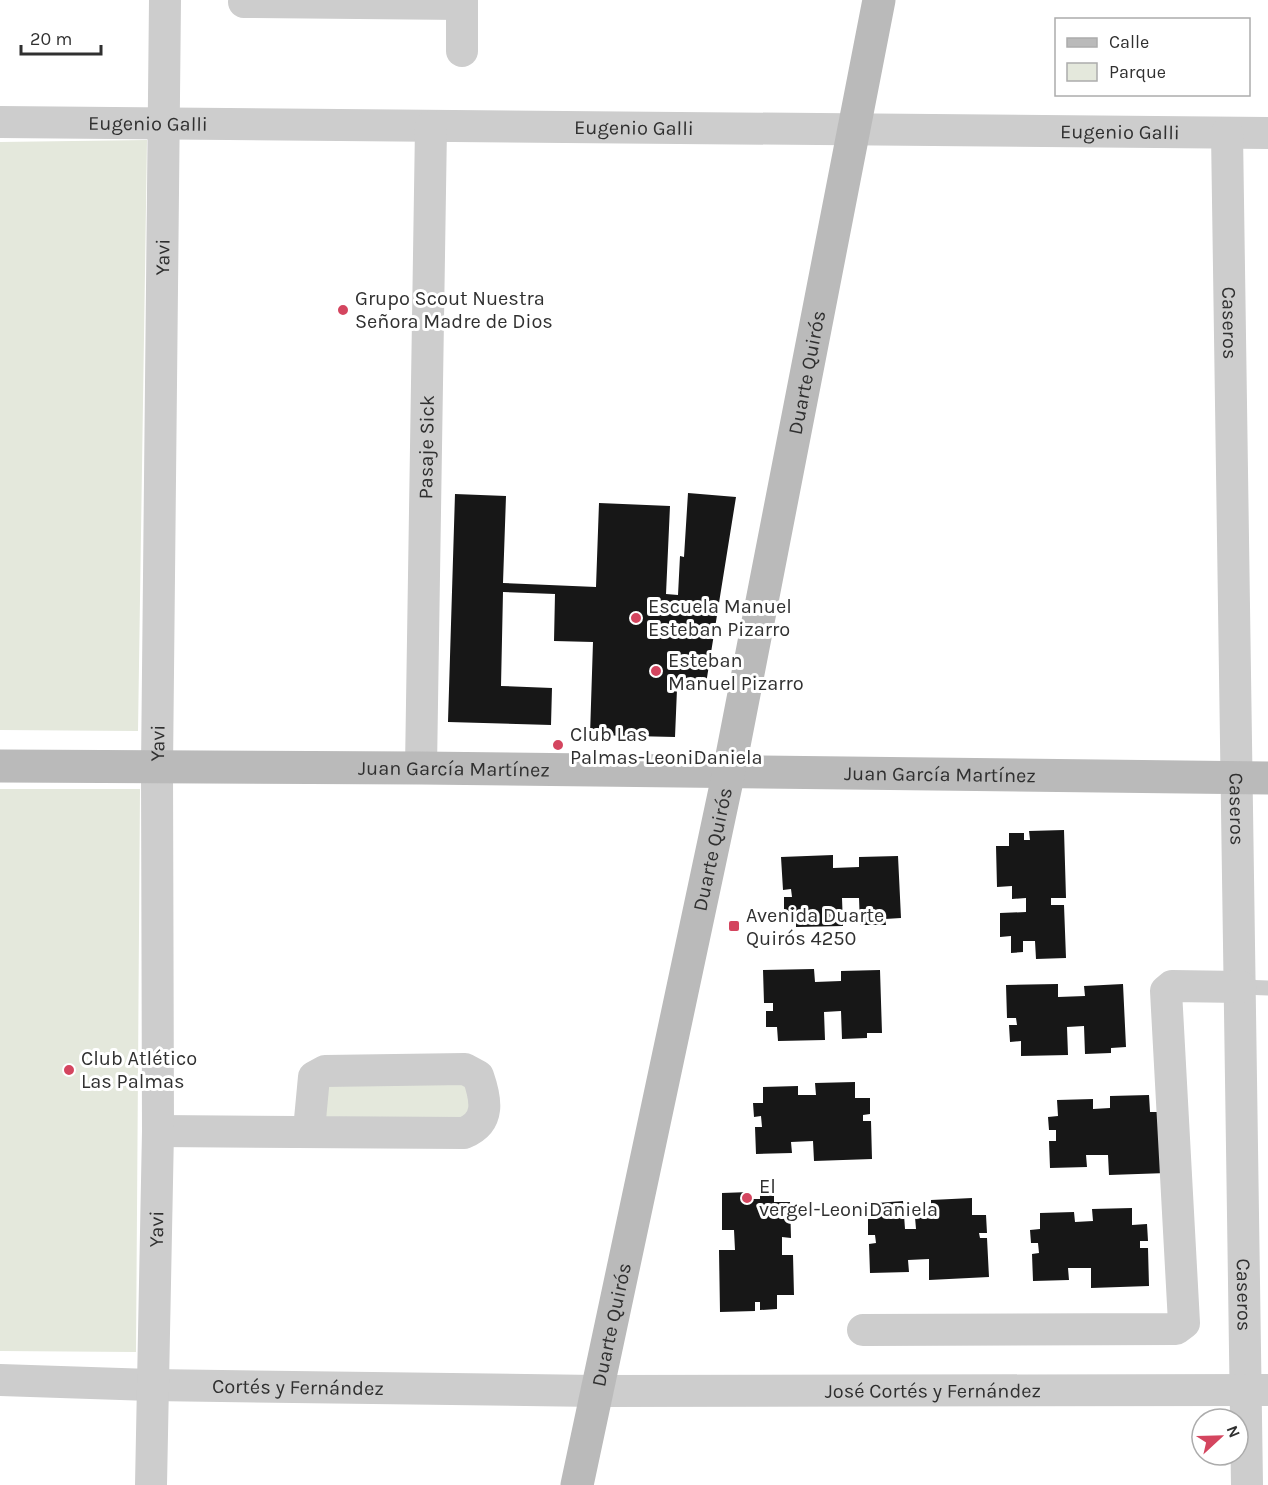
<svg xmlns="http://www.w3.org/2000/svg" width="1268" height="1485" viewBox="0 0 1268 1485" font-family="Karla,sans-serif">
<rect width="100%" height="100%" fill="#fff"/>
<path fill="#e4e8dc" d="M147,140L138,731L0,730V142Z
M0,789H140L136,1352L0,1351Z
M465,1069L483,1120L309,1130L314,1077Z"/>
<path fill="#171717" d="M688,493L736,497L705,690L677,689L675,737L590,735L593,642L554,641L555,594L503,592L501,686L552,688L551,725L448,722L455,494L506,496L503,583L596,587L599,503L670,506L666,594L678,595L680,556L684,557Z
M1064,830L1066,898H1051V905H1064L1066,958L1036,959L1035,941H1023V952L1011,953V936L1000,937V913L1026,912V898L1012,899V886L997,887L996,846H1009V833H1024V840H1030L1029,831Z
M833,855V868L859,867V857L898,856L901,918L885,919L886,925H860L859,898H842L843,926L796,927V913H784V897H792L791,889L783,890L781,857Z
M814,969L815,982L841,981V971L880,970L882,1033H867V1038L842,1039L841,1011L824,1012L825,1040L778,1041L777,1027H766V1011H773V1003H764L763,970Z
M1058,984V997L1085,996L1084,986L1123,984L1126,1047L1111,1048V1053L1085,1054L1084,1026L1067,1027L1068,1055L1021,1056V1041L1010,1042L1009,1025H1017L1016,1018H1007L1006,985Z
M855,1082V1098H870V1114L863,1115V1121H871L872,1159L814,1161L813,1141L791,1142L792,1153L756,1154L755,1127H762L761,1116L754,1117L753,1103H763V1087L798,1086V1095H816L815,1083Z
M1149,1095L1150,1112H1165L1158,1135H1166L1167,1173L1109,1175L1108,1155H1086L1087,1167L1050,1168L1049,1141H1056V1130H1049L1048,1117L1058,1116L1057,1100L1093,1099V1109L1110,1108V1096Z
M750,1192V1199H760V1192H774V1202H790L791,1238L782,1237V1255H793L794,1295H777V1309L760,1310V1302H755V1311L720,1312L719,1250H735L734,1230H722V1193Z
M972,1198V1215H986L987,1233H979L980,1238H987L989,1277L929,1280V1259L908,1260L909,1272L870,1273L869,1244L876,1243L875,1235H868V1219H877V1203L903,1201L905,1229H916L915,1217L924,1214V1206L931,1208V1200Z
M1132,1208V1225L1147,1224L1148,1241H1140V1248H1148L1149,1286L1091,1288V1268H1068L1069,1280L1033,1281L1032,1254L1039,1253L1038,1243H1031L1030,1230L1040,1229V1213L1074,1212L1075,1222L1093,1221L1092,1209Z"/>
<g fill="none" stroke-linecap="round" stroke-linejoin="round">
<path stroke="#cdcdcd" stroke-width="15" d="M1241,987L1268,988"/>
<g stroke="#cdcdcd" stroke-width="32">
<path d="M244,2L462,4"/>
<path d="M462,51V0"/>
<path id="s1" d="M0,122L1268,133"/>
<path id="s2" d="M1227,133L1247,1485"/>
<path id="s3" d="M421,768L431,127"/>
<path d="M158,1131L464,1133C491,1122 486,1099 478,1076L465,1069L325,1071L314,1077L309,1130"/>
<path d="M863,1330L1176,1329L1184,1323L1166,991L1172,986L1241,987"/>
<path id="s4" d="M0,1380L151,1385L596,1391L1268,1390"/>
<path id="s5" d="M151,1485L158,1131L157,768L165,0"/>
</g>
<g stroke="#bababa" stroke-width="33">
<path id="s6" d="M0,766L421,768L1268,778"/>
<path id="s7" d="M577,1485L729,771L879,0"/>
</g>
</g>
<g fill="#d4455f" stroke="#fff" stroke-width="2">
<circle cx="343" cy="310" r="6"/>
<circle cx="636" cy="618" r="6"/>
<circle cx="656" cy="671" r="6"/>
<circle cx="558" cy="745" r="6"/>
<rect x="728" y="920" width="12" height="12" rx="3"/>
<circle cx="69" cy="1070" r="6"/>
<circle cx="747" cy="1198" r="6"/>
</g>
<g text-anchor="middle" stroke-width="6" stroke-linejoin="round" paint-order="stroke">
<g font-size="20" fill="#303030" stroke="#fff">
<text dy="7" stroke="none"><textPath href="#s1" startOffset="148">Eugenio Galli</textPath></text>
<text dy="7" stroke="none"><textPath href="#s1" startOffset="634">Eugenio Galli</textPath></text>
<text dy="7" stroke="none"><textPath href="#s1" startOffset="1120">Eugenio Galli</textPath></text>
<text dy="7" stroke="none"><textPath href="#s5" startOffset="1228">Yavi</textPath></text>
<text dy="7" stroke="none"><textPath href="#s2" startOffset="190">Caseros</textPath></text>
<text dy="7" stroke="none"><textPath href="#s7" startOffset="1136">Duarte Quirós</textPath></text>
<text dy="7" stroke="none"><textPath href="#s3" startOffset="321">Pasaje Sick</textPath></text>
<text dy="7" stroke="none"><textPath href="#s5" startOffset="742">Yavi</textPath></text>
<text dy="7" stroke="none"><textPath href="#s6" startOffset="454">Juan García Martínez</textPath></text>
<text dy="7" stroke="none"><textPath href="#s6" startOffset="940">Juan García Martínez</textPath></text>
<text dy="7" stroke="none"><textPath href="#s2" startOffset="676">Caseros</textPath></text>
<text dy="7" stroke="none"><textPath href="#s7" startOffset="650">Duarte Quirós</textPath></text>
<text dy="7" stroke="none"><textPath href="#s5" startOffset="256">Yavi</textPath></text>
<text dy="7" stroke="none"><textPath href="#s2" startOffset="1162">Caseros</textPath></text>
<text dy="7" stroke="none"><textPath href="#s7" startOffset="164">Duarte Quirós</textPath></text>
<text dy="7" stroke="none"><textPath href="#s4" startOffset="298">Cortés y Fernández</textPath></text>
<text dy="7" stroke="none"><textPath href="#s4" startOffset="933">José Cortés y Fernández</textPath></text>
</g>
<g font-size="20" fill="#303030" stroke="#fff" text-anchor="start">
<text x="355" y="305">Grupo Scout Nuestra<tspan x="355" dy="23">Señora Madre de Dios</tspan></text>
<text x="648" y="613">Escuela Manuel<tspan x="648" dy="23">Esteban Pizarro</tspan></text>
<text x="668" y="667">Esteban<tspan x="668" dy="23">Manuel Pizarro</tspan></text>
<text x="570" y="741">Club Las<tspan x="570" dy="23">Palmas-LeoniDaniela</tspan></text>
<text x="746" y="922">Avenida Duarte<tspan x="746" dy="23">Quirós 4250</tspan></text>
<text x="81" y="1065">Club Atlético<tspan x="81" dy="23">Las Palmas</tspan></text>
<text x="759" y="1193">El<tspan x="759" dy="23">vergel-LeoniDaniela</tspan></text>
</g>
</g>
<rect x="1055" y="18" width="195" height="78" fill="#ffffff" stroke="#acacac" stroke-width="1.5"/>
<rect x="1067" y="38" width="30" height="9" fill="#bababa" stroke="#acacac" stroke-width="1.5"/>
<text x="1109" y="48" font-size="18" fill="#303030">Calle</text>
<rect x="1067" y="63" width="30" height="18" fill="#e4e8dc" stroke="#acacac" stroke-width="1.5"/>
<text x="1109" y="78" font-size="18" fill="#303030">Parque</text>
<g transform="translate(1220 1437) rotate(68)"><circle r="28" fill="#ffffff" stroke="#acacac" stroke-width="1.5"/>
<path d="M0-4.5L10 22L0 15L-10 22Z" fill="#d4455f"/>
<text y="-9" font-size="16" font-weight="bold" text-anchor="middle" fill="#303030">N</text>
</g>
<path d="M21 45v9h80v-9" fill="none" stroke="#303030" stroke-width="3"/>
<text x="30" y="45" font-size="18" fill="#303030" stroke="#ffffff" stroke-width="4.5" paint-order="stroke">20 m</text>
</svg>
